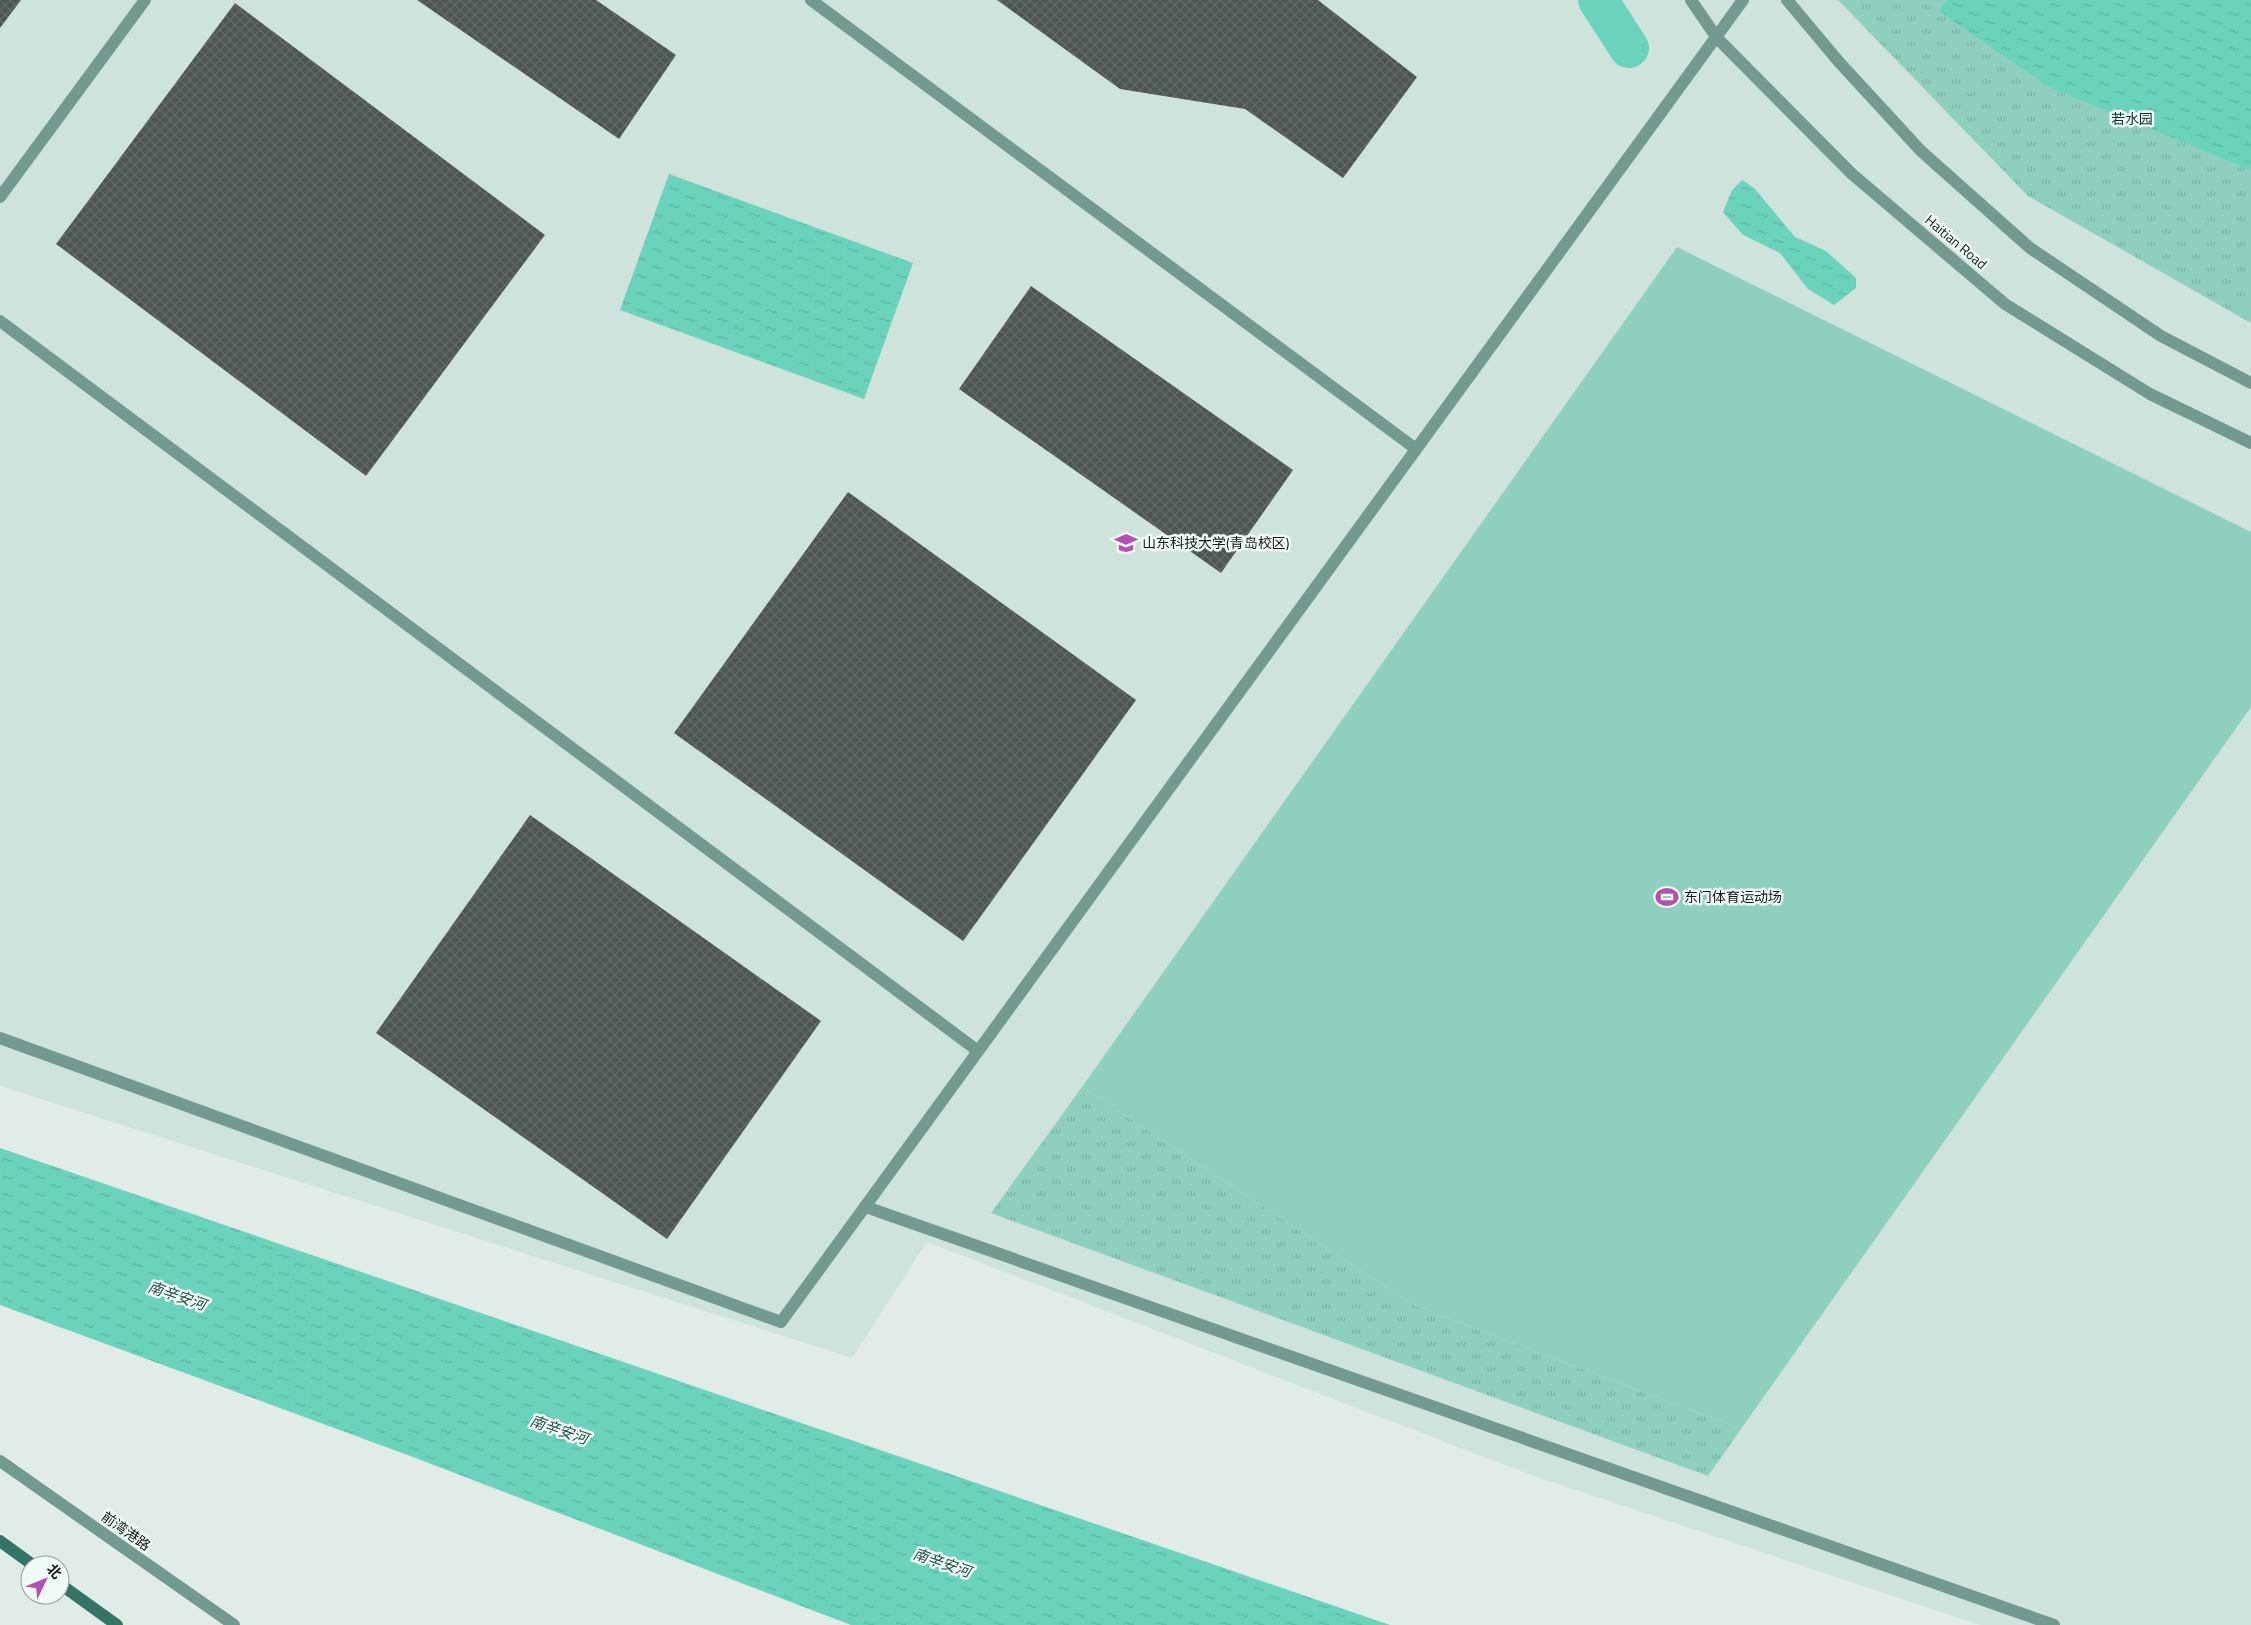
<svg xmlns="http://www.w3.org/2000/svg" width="2251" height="1625" viewBox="0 0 2251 1625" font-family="'Titillium Web','Noto Sans SC',sans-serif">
<defs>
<pattern id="grass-tufts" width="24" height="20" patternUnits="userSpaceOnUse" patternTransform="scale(1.25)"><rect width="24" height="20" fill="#8ecfbf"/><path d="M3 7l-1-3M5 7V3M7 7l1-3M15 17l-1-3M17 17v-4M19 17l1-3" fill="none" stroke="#7ab1a3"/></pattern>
<pattern id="water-ripples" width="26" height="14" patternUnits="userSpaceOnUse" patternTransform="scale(1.25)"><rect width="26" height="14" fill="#6bd2bb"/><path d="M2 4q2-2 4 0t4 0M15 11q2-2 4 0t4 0" fill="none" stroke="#5cb4a0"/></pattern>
<pattern id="building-cross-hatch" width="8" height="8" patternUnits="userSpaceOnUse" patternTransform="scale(1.25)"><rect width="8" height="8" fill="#4d5653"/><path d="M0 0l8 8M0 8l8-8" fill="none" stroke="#636a68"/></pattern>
</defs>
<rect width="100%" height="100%" fill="#e1ece9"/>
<path fill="#cfe3dd" d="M0,0H2251V1625H1980L1533,1476L927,1242L852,1358L0,1086Z"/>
<path fill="url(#grass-tufts)" d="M1838,0H2251V323L2028,196Z
M1082,1087L1413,1305L1741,1429L1708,1476L991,1213Z"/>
<path fill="#8ecfbf" d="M1677,247L2251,532V707L1741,1429L1413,1305L1082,1087Z"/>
<path fill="url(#water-ripples)" d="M1947,0H2251V170L2049,87L1939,11Z
M669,174L913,263L864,399L620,310Z
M1742,180L1754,188L1795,237L1826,251L1856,278V288L1834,305L1808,289L1780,253L1743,235L1723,212L1732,190Z
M0,1148L1390,1625H851L405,1454L0,1305Z"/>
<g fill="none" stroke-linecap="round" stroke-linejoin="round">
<path stroke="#6bd2bb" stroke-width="40" d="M1598,0L1629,48"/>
</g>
<path fill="url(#building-cross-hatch)" d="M0,0H21L0,28Z
M417,0H596L676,55L619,139Z
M997,0H1318L1417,77L1343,178L1245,109L1120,89Z
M235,3L545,235L366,476L56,244Z
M1031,286L1293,470L1221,573L959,389Z
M848,492L1136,700L963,941L674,733Z
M530,815L821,1021L667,1239L376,1033Z"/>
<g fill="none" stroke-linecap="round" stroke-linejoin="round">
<path stroke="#739a90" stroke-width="12" d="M811,0L1416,449
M1691,0L1717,38L1852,174L2005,304L2150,394L2251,443
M1787,0L1839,62L1921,151L2030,248L2161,336L2251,383
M0,197L145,0
M0,321L978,1051
M0,1038L781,1322L1743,0
M866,1207L2054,1625"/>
<path stroke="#739a90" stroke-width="12" d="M0,1461L234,1625"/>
<path stroke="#347466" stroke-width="12" d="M0,1541L33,1565
M60,1584L117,1625"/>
</g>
<defs>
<symbol id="university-bare" viewBox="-9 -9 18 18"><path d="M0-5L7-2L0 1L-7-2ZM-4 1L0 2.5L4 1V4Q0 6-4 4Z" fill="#b44fb4" stroke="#eff9f6" stroke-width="2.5" paint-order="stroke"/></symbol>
<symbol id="stadium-bare" viewBox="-9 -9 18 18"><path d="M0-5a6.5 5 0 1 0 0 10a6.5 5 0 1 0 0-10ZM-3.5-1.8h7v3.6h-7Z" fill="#b44fb4" stroke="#eff9f6" stroke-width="2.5" paint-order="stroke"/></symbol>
</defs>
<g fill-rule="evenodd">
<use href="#university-bare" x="1110" y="527" width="32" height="32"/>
<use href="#stadium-bare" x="1651" y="881" width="32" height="32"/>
</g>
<g text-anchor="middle" stroke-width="5" stroke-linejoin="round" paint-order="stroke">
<g font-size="14" fill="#05372e" stroke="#eff9f6">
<text x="2132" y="124">若水园</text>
</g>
<g font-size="14" fill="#151918" stroke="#eff9f6">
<text transform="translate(1956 242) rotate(40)" y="5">Haitian Road</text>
<text transform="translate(126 1531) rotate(35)" y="5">前湾港路</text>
</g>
<g font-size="14" fill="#151918" stroke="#eff9f6" text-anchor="start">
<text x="1142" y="548">山东科技大学(青岛校区)</text>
<text x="1684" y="902">东门体育运动场</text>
</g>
<g font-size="15" font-style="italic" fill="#245147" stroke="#eff9f6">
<text transform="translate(177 1296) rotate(19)" y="5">南辛安河</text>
<text transform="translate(559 1430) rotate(19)" y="5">南辛安河</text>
<text transform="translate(942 1563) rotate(19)" y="5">南辛安河</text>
</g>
</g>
<g transform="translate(45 1580) rotate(47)"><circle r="24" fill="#eff9f6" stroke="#989f9d"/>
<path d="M0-4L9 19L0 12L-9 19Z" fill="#b44fb4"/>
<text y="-8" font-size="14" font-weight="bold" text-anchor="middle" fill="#151918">北</text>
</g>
</svg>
